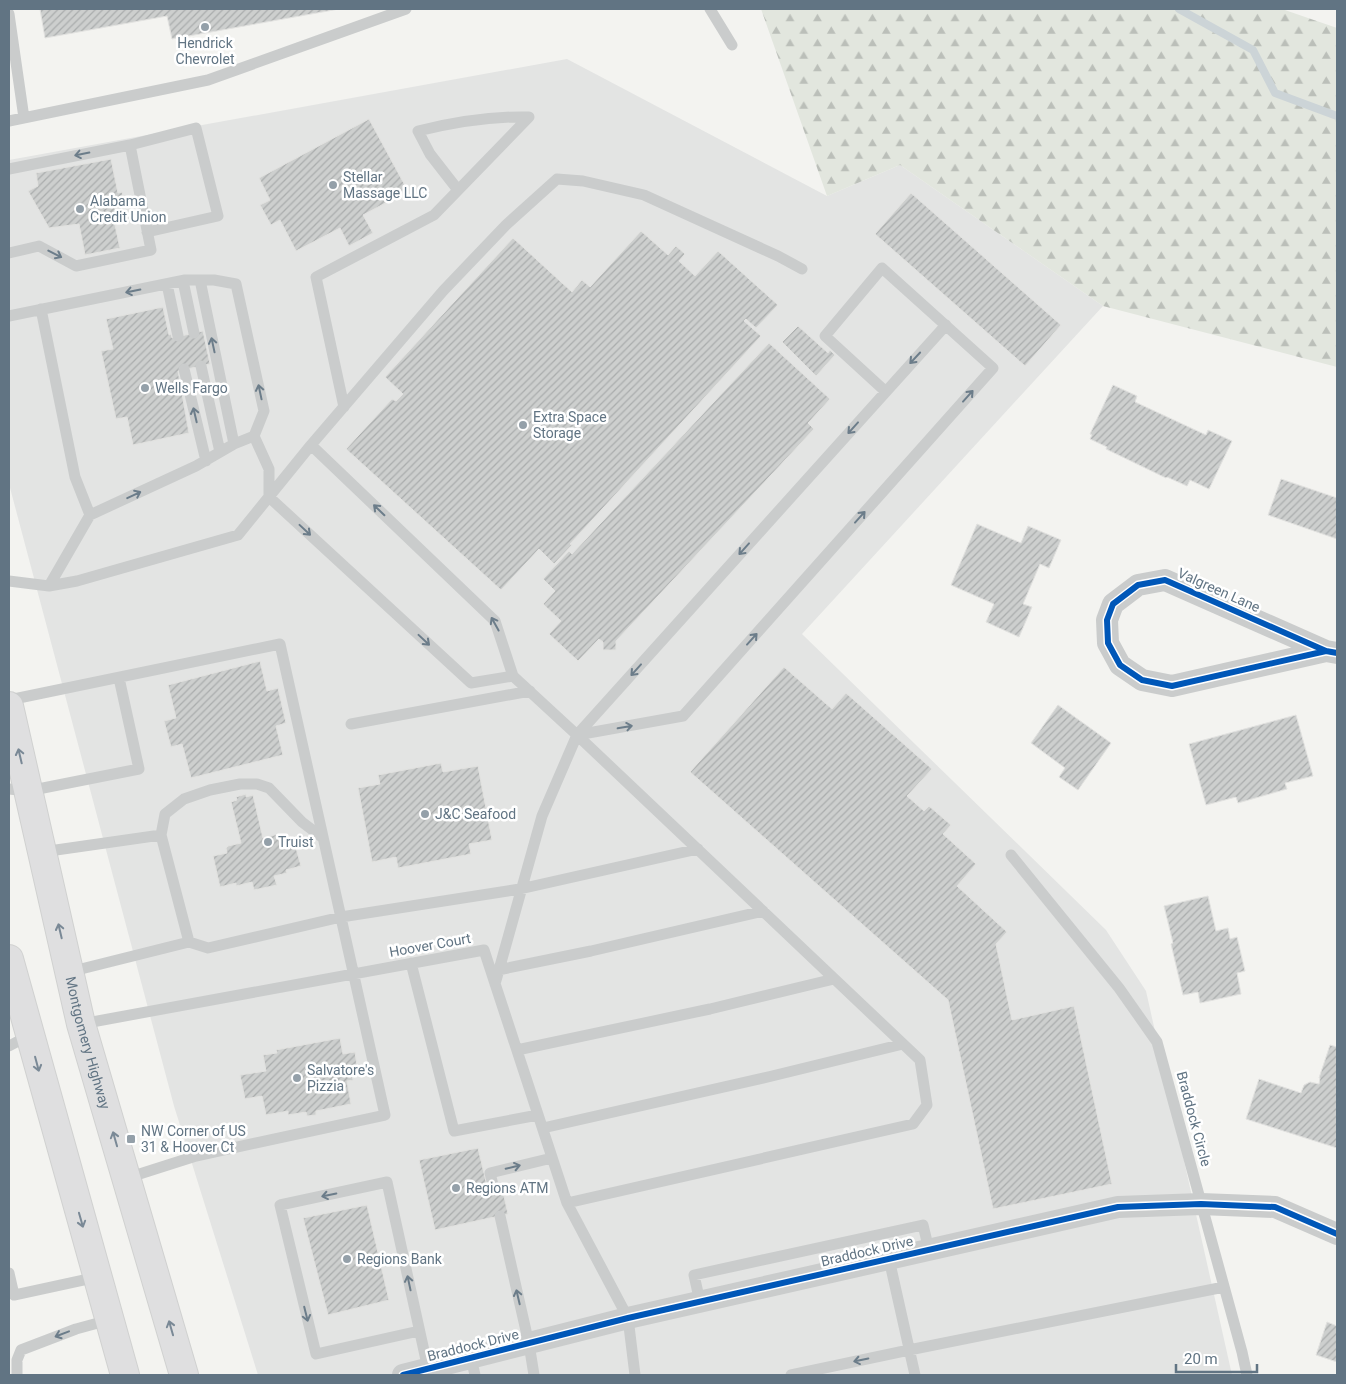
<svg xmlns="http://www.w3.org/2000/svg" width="1346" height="1384" viewBox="0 0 1346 1384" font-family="Roboto,sans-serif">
<defs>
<pattern id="forest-firs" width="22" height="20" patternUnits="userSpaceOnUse" patternTransform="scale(1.25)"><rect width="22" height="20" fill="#e2e6de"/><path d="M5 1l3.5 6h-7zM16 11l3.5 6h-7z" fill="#bbbfb9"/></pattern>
<pattern id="building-hatch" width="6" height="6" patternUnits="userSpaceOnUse" patternTransform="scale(1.25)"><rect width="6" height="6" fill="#cdcfce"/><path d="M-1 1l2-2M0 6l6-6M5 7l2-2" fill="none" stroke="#aaadad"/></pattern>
</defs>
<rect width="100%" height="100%" fill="#f3f3f0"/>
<path fill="#e3e4e3" d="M567,59L827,196L900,165L1103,306L802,634L1106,930L1146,991L1232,1375H258L174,1106L9,484V160Z"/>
<path fill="url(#forest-firs)" d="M761,9H1282L1337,28V367L1103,306L900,165L827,196Z"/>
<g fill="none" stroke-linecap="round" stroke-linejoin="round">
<path stroke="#ccd4d7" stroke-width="8" d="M1179,9L1253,50L1275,93L1337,116"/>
</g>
<path fill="url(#building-hatch)" stroke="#e2e2e0" d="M40,9H339L172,39L167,16L45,38Z
M369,119L408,191L363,215L373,233L349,246L340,228L296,251L280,220L271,225L260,205L270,200L259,178Z
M111,159L118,193L122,192L125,204L121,205L122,214L113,216L120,248L85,255L79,224L49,228L28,191L38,186L36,173Z
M911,193L1061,325L1025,366L875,234Z
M641,231L668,255L676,246L685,254L679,261L695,276L718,251L778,305L756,328L746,319L744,321L761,336L570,544L572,545L554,564L539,549L501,590L346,449L392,399L396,401L403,394L385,377L513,238L572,292L582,280L590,287Z
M163,307L169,335L171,334L172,338L203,331L210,364L178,371L189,433L133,445L127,417L116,419L101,351L113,349L106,319Z
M798,326L828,353L830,350L835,355L816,376L782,342Z
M769,343L830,399L808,423L814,429L616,641V650H603V642L599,639L578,661L549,634L561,621L543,604L555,591L543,579L569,551L572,554Z
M1113,385L1137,396L1135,402L1206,435L1208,430L1232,441L1209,489L1190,480L1187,486L1167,477L1166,478L1106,449L1107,447L1090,439L1092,435L1090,434Z
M1281,479L1337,498V539L1268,515Z
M977,524L1021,543L1028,526L1061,540L1049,568L1040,564L1023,604L1032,607L1019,637L986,622L994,604L951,585Z
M260,661L267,691L278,688L286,723L276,726L283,755L191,778L182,744L171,747L164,721L176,718L168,685Z
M784,667L832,709L846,693L932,769L907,796L924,811L929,806L951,825L943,834L976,864L957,886L1007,932L996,944L1012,1020L1074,1006L1112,1184L993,1209L948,1000L690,772Z
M1058,705L1111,743L1078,790L1059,777L1065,768L1031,743Z
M1296,715L1313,776L1285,783L1287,789L1238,803L1236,797L1206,805L1189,744Z
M441,763L443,772L478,766L492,840L469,844L471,854L398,868L396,857L372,862L358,788L380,784L378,775Z
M246,794V797L253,795L263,838L278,834L279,841L293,837L301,866L286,870L287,873L274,876L277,885L254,890L252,882L236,886V883L220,887L213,856L227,853L226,848L228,846L241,843L231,802L237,800L236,797Z
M1208,896L1216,931L1228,928L1230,939L1237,937L1245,971L1237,973L1241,994L1200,1003L1198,992L1183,995L1171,944L1173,943L1164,906Z
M340,1038L343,1054L355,1052L357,1066L346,1068L347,1072L351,1071L353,1080L347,1081L351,1104L316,1111V1115L307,1116L306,1112L288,1115V1111L266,1115L262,1096L245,1099L240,1075L266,1071L263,1055L277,1053L276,1050Z
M1330,1045L1337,1047V1148L1246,1119L1259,1079L1301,1093L1304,1085L1310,1082L1319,1084L1320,1078H1319Z
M478,1148L488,1190L502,1187L508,1214L435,1230L419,1160Z
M367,1205L389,1300L328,1315L303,1218Z
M1327,1322L1337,1326V1362L1316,1355Z"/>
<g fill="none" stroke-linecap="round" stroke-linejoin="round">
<defs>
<g id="primary">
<path id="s1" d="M9,706L81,1024L184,1375"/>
<path d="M9,959L125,1375"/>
</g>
</defs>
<use href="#primary" stroke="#d0d1d0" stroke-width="30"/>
<path stroke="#cacccc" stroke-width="11" d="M710,9L732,45
M9,14L24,118
M9,121L208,80L406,9
M9,169L130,145L196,128L218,216L147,232
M9,253L39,246L76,266L151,250L130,145
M200,280L234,444
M183,281L194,333
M167,284L178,336
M41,309L75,477L90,515L49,586
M9,316L185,280H214L236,284L264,411L254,436L234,444L196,466L90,515
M201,366L220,452
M184,369L206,461
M344,407L316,277L434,215L529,117C491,116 455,122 418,131L430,154L458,190
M254,436L269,469V497L471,683L513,676L495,621L311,445
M9,581L49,586L77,581L238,535L311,445L443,291L506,225L557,179L583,181L644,195L778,256L802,269
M513,676L577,735
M9,700L280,644L385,1115L196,1156L127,1178
M351,724L530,691
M577,735L683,716L993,368L882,268L825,336L885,391
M577,735L946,325
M9,789L28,791L139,769L119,678
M161,835L165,814L184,799L210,790L240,784H257L269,788L302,822L323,838
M42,852L161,835L189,942L69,972
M1011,855L1119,988L1157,1042L1242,1352L1247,1375
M189,942L208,948L341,917L520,889L698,849
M411,963L454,1131L538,1115
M498,970L591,951L763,911
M495,984L542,816L577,735L920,1060L927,1105L913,1124L567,1203
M81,1024L484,950L567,1203L628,1318L635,1375
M9,1046L30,1035
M517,1050L710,1009L834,979
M543,1128L772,1076L903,1044
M494,1189L490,1173L552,1158
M500,1216L529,1344L534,1375
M889,1259L915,1375
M9,1273L14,1295L97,1277
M700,1302L694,1275L923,1225L929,1250
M419,1331L316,1354L280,1205L387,1182L428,1369
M471,1358L475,1375
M17,1375V1360L21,1350L76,1329L109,1320
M791,1375L909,1350L1224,1287"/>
<path stroke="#cacccc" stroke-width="22" d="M1326,651L1172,686L1142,680L1120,665L1108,643L1107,620L1113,604L1138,585L1165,580L1326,651L1337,653
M403,1375L628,1318L1118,1207L1201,1204L1275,1207L1337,1234"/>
<use href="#primary" stroke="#dfdfe0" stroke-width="28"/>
<defs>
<path id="cycleway" d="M1326,651L1172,686L1142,680L1120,665L1108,643L1107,620L1113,604L1138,585L1165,580L1326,651L1337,653
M403,1375L628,1318L1118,1207L1201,1204L1275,1207L1337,1234"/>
</defs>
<use href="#cycleway" stroke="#fff" stroke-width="9"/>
<use href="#cycleway" stroke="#0057b8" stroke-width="6"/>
</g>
<defs><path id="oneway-shaft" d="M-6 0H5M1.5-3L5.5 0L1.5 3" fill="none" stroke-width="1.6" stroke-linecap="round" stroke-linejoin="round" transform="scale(1.25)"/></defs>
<g stroke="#6c7d8a">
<use href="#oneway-shaft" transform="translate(82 154) rotate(169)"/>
<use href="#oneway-shaft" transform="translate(55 254) rotate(27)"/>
<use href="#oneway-shaft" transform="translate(133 291) rotate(169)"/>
<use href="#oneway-shaft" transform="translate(213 345) rotate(-102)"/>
<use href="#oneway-shaft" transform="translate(915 358) rotate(133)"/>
<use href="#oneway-shaft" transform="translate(260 392) rotate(-102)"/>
<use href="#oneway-shaft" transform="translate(968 396) rotate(-48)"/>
<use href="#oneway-shaft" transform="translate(195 415) rotate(-103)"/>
<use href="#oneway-shaft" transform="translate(853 428) rotate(132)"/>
<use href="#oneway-shaft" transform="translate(134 495) rotate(-25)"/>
<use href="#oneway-shaft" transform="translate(379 510) rotate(-136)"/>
<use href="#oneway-shaft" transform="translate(860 517) rotate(-48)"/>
<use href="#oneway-shaft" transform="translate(305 530) rotate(43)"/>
<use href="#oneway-shaft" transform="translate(744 549) rotate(132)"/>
<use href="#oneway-shaft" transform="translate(495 624) rotate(-119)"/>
<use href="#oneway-shaft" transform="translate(752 639) rotate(-48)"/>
<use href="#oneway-shaft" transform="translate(424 640) rotate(43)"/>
<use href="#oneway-shaft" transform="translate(636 670) rotate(132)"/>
<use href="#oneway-shaft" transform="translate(625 727) rotate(-10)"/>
<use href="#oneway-shaft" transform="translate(513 1167) rotate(-13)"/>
<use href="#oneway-shaft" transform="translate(329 1195) rotate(168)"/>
<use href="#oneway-shaft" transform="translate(409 1283) rotate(-102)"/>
<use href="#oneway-shaft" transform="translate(518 1297) rotate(-103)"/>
<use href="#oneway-shaft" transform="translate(306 1314) rotate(76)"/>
<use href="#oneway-shaft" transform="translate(62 1334) rotate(159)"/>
<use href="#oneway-shaft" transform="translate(861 1360) rotate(168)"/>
</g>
<g stroke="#7a8996">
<use href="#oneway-shaft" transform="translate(20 756) rotate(-103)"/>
<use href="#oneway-shaft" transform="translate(60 931) rotate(-103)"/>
<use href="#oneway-shaft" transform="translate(37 1064) rotate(75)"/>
<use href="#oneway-shaft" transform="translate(115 1139) rotate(-106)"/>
<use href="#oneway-shaft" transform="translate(81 1220) rotate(74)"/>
<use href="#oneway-shaft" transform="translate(171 1328) rotate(-106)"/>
</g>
<g fill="#94a0a9" stroke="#fff" stroke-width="2">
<circle cx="205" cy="27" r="5"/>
<circle cx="333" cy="185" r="5"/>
<circle cx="80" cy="209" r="5"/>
<circle cx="145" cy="388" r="5"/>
<circle cx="523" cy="425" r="5"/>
<circle cx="425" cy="814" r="5"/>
<circle cx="268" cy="842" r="5"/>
<circle cx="297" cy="1078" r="5"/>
<rect x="126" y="1134" width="10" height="10" rx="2.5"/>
<circle cx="456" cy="1188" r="5"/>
<circle cx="347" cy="1259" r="5"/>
</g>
<g text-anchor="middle" stroke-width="5" stroke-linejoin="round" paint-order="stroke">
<g font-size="14" fill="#617483" stroke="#fff" text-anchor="start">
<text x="205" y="48" text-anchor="middle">Hendrick<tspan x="205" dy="16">Chevrolet</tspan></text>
<text x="343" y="182">Stellar<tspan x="343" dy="16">Massage LLC</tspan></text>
<text x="90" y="206">Alabama<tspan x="90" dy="16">Credit Union</tspan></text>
<text x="155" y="393">Wells Fargo</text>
<text x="533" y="422">Extra Space<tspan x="533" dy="16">Storage</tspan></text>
<text x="435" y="819">J&amp;C Seafood</text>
<text x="278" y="847">Truist</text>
<text x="307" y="1075">Salvatore's<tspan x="307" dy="16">Pizzia</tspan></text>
<text x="141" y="1136">NW Corner of US<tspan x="141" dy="16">31 &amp; Hoover Ct</tspan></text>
<text x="466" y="1193">Regions ATM</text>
<text x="357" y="1264">Regions Bank</text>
</g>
<g font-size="14" fill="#617483" stroke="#fff">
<text transform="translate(1219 590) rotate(24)" y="5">Valgreen Lane</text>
<text transform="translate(430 945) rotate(-10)" y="5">Hoover Court</text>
<text dy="5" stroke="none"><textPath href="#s1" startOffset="346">Montgomery Highway</textPath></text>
<text transform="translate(1194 1119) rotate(75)" y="5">Braddock Circle</text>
<text transform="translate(867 1251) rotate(-13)" y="5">Braddock Drive</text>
<text transform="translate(473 1345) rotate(-14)" y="5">Braddock Drive</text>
</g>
</g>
<rect width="1346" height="1384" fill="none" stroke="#617483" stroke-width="20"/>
<path d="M1176 1364v8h81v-8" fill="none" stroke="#617483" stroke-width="2.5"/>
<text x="1184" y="1364" font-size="15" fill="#617483" stroke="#ffffff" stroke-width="4" paint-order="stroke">20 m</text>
</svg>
